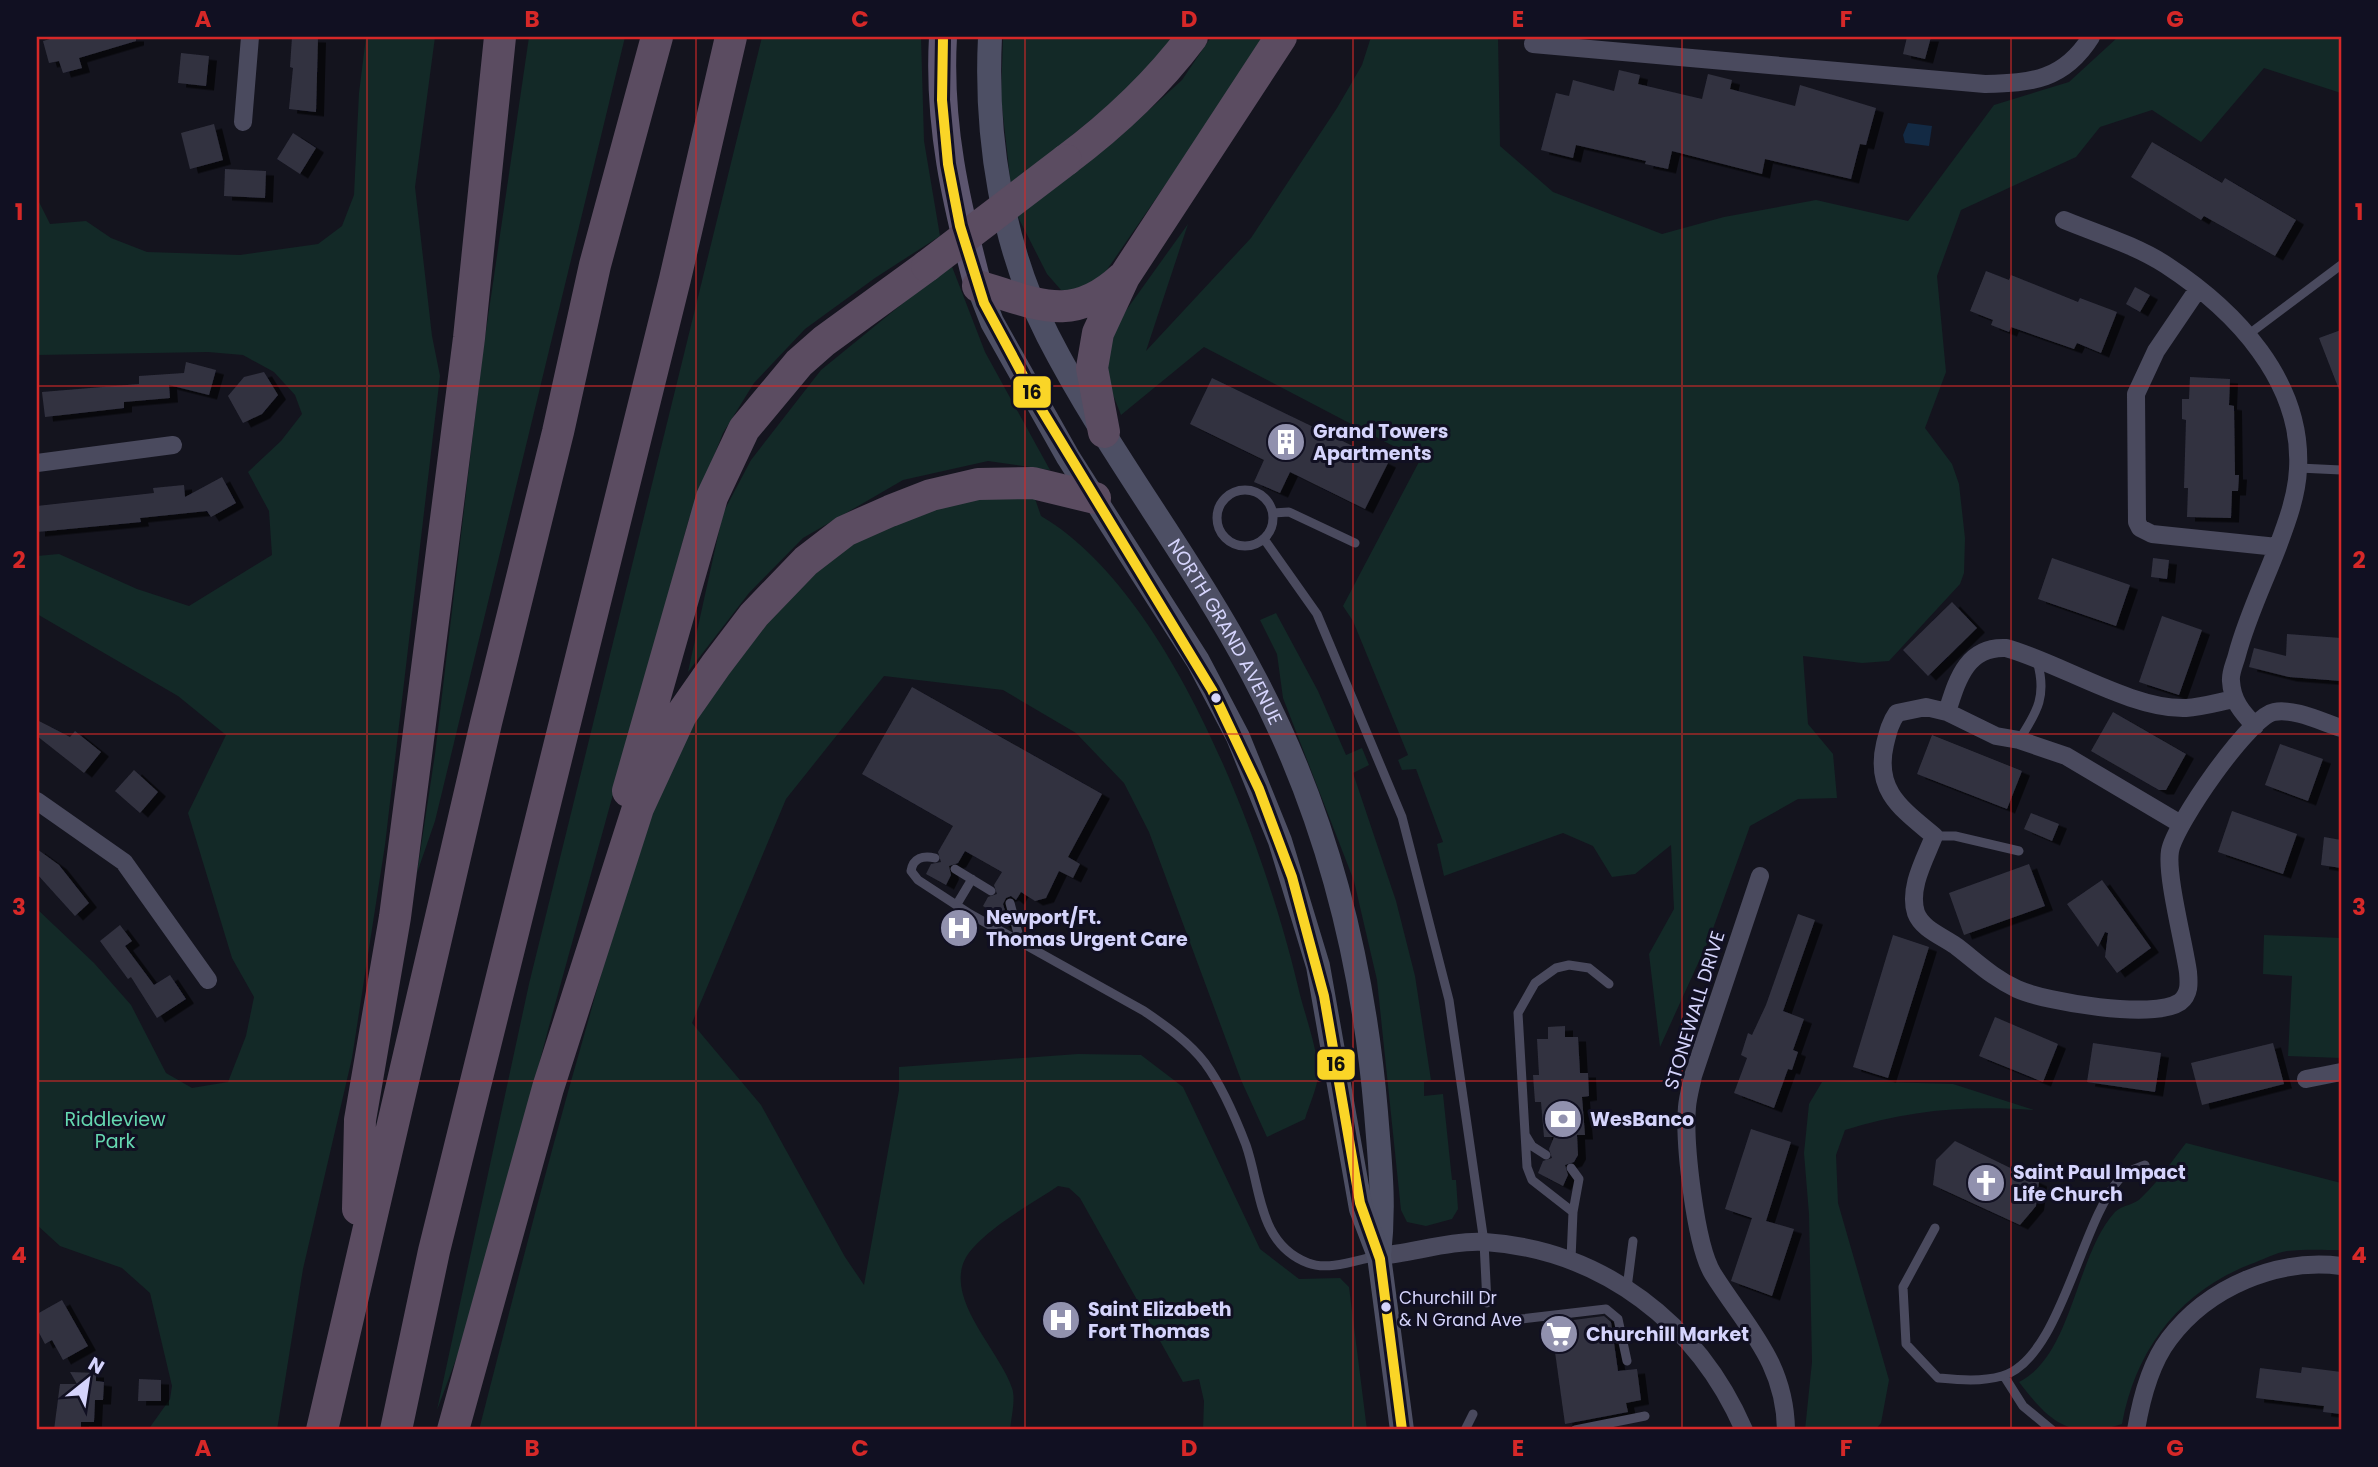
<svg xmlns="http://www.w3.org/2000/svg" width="2378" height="1467" viewBox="0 0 2378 1467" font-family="Poppins,sans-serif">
<defs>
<filter id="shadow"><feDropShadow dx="8" dy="4.5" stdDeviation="0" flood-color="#0009"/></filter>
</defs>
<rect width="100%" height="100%" fill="#14141e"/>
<path fill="#132927" d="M366,37H435L415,187L432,336L440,376L385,845L352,1058L303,1269L277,1430H148L170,1399L172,1386L150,1293L122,1268L60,1246L37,1225V909L94,963L131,1005L166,1073L192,1088L228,1082L246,1036L254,997L232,958L188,813L226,735L178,696L37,614V556L59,554L137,589L189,606L272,555L269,511L248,472L281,441L302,414L295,395L274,372L243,355L208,352L37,355V198L50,224L86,221L111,238L147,252L240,255L318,244L342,226L354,195L359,93Z
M529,37H625L435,821L417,873L435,754L482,358Z
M762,37H921L924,141L940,236L875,278L805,329L754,383L723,433L689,519L548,1030L473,1314L437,1410L529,984Z
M1003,37H1174L1139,80L1011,186L1001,98Z
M1211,37H1267L1102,277L1079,290H1061L1047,274L1017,215L1116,140L1182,80Z
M1371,37H1498L1500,146L1553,192L1662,234L1724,217L1816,200L1908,221L1994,105L2069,82L2118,37H2341V93L2264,68L2201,142L2152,110L2100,127L2076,157L1961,210L1937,276L1946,372L1925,428L1952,464L1959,484L1965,538L1964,573L1960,584L1889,661L1862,663L1803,656L1808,724L1833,754L1837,798L1798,799L1750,826L1710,937L1660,1047L1649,954L1674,909L1671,845L1635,874L1612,877L1593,846L1563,833L1444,876L1437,844L1443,842L1416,769L1402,770L1398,760L1408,755L1353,621L1343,606L1420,460L1204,347L1121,415L1108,382L1107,352L1112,330L1188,224L1146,351L1251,238L1337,108L1362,65Z
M951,264L985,352L1050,470L988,461L903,480L803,538L749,593L688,672L723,513L751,460L821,370Z
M1033,493L1041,516C1173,593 1267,851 1300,995C1305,1014 1319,1055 1318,1073C1318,1087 1309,1105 1305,1119L1267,1137L1241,1080L1149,832L1124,783L1076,733L1003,690L884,676L786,799L692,1023L761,1105L845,1257L864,1285L899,1090V1067L1078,1054L1141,1055L1183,1087L1260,1249L1299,1279L1340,1278L1349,1287L1367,1430H1203L1204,1401L1199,1379L1183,1382L1080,1198L1069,1188L1058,1186C1030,1205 995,1223 972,1249C935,1291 999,1348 1012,1388C1016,1399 1011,1418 1010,1430H479C513,1297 547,1164 585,1032C611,942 634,843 675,758C720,666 792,573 885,526C930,503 983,496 1033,493Z
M1276,613L1318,691L1346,755L1362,748L1369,765L1353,773L1396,901L1415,976L1431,1080L1424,1082V1096L1443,1094L1452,1180H1456L1458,1209L1452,1219L1426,1226L1407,1222L1401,1210L1377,980L1354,881L1283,698L1277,654L1260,620Z
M2264,935L2341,938V1058L2288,1056L2292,976L2263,974Z
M1850,1081L1953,1084L2034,1110C1969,1105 1907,1110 1845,1130L1836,1155L1838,1203L1889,1380L1881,1423L1875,1430H1805L1812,1362L1809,1214L1804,1153L1809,1104L1822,1082Z
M2186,1143L2341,1183V1250C2324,1250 2305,1249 2287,1251C2275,1253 2262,1260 2251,1264C2179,1292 2136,1349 2122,1424C2069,1441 2049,1421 2019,1382C2073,1355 2075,1256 2115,1212C2122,1205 2135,1205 2142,1197C2159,1181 2172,1161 2186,1143Z"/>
<path fill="#132a44" d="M1908,123L1932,126L1929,146L1905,143L1903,135Z"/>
<path fill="#323240" filter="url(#shadow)" d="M57,37H136V41L79,58L82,68L63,73L59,61L49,63L43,41Z
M292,37L318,38L316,112L289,109L293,68L290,67Z
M1907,37H1931L1925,59L1903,54Z
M181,53L209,56L206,86L178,83Z
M1619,70L1640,75L1638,84L1702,99L1708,74L1732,80L1730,89L1795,106L1800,85L1876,108L1866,145L1860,144L1851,179L1765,159L1762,174L1672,151L1668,169L1645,164L1646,161L1576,145L1573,158L1541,150L1556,93L1569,96L1573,80L1614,91Z
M214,124L223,160L190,169L181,133Z
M293,133L316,148L300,174L277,159Z
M2152,142L2222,183L2225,178L2296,220L2275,256L2204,216L2201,220L2131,177Z
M225,169L266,171L265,198L224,196Z
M1986,271L2009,280L2011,275L2078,302L2080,298L2117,312L2101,353L2077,343L2074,349L2011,327L2009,332L1991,325L1993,320L1970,311Z
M2135,287L2150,295L2140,312L2126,304Z
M2341,330V392H2340L2319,338Z
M186,362L216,370L209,395L169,385L170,398L124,402V408L45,417L42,392L139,384V376L184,373Z
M264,372L278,395L262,414L243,423L228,396L244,377Z
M2190,377L2230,379L2229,405L2234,406L2235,475H2239L2238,491H2232L2231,518L2187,517L2188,488H2184L2186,420L2182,419V399H2189Z
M1212,378L1388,463L1365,509L1290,472L1280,493L1254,482L1264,460L1190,424Z
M222,477L236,503L211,517L207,511L140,518L141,522L37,532V506L154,493L153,488L184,485L185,497Z
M2052,558L2130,585L2116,626L2038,599Z
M2153,558L2169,560L2167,579L2151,577Z
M1952,602L1977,628L1928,676L1903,650Z
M2162,616L2202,630L2179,695L2139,682Z
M2287,634L2341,638V681L2289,677L2249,667L2254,648L2286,656Z
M912,687L1102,794L1068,857L1080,864L1073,878L1059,871L1046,898L1035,901L1021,892L1016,900L1011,896L1006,898L1003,904L1007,917L1003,924L986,915L989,910L983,906L988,897L997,894L994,885L1002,872L965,851L958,863L949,866L951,875L946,885L926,874L931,864L941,862L938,852L953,826L862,774Z
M2113,712L2186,754L2166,790H2159L2091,751Z
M37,720L70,737L75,731L101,752L84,773L37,736Z
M1932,735L2022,771L2007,809L1917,774Z
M2280,744L2323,759L2308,801L2265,785Z
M134,770L158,792L140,813L115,791Z
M2232,811L2297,834L2283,874L2218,852Z
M2031,813L2059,824L2052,841L2024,829Z
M2324,837L2341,840V868L2321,865Z
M37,849L59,865L89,903L75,916L37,874Z
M2029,864L2045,906L1964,935L1949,893Z
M2102,880L2151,948L2117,973L2105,957L2108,933L2105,932L2098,947L2067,904Z
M1798,914L1815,920L1783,1011L1804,1019L1793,1050L1798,1052L1792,1070L1788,1069L1774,1108L1734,1093L1747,1058L1741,1055L1748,1033L1752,1035L1766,1005Z
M120,925L132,941L125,946L154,985L170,975L186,999L157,1018L131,977L128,979L100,941Z
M1893,935L1929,947L1888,1078L1853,1067Z
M1995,1017L2058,1044L2043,1082L1979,1056Z
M1565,1026V1037H1578L1580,1073H1588L1589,1096L1582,1097L1585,1135H1577L1578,1155L1574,1162L1565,1165L1568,1175L1563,1186L1538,1173L1543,1161L1552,1158L1549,1149L1554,1137H1544L1541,1102H1535L1533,1075H1539L1537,1039H1548V1027Z
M2093,1043L2161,1053L2155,1092L2087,1082Z
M2273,1043L2284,1084L2202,1105L2191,1063Z
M1751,1129L1791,1142L1766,1221L1794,1229L1772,1296L1731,1281L1752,1218L1725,1209Z
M1955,1141L2039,1182L2036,1206L2020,1225L1933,1185L1936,1160Z
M62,1300L88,1346L63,1360L52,1340L45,1344L37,1329V1314Z
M1604,1316L1611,1322L1618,1371L1637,1369L1641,1400L1626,1403L1628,1412L1565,1424L1551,1323Z
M2302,1367L2341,1372V1414L2323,1412L2324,1406L2256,1398L2260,1368L2301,1373Z
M70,1372L96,1373V1381L104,1382L103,1400H95L94,1422H81V1430H54L60,1384H77Z
M139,1379L161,1380V1401H138Z"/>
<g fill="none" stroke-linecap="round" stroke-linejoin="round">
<path stroke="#4a4a5e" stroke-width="9" d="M2249,334L2341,265
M2299,468L2341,470
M1217 518a28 28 0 1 1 56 0a28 28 0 1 1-56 0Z
M1273,513L1289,512L1355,543
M1264,539L1317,614L1402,817L1449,1000L1484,1242L1487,1303
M2019,740C2038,711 2047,695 2037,661
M1934,836H1955L2019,851
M935,858C923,855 913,858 911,871L918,880L970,914L1144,1011C1166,1026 1189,1042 1205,1063C1222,1086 1236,1119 1246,1145C1261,1188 1258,1244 1308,1263C1328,1271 1357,1260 1377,1256
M955,869L991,891
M1010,903L1020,941
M957,904L972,879
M1526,1136L1532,1146L1546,1155
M1571,1168L1579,1179L1573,1212
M1935,1228L1903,1287L1906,1344L1938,1378C1960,1380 1981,1382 2002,1376C2061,1359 2080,1222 2121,1177C2127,1171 2137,1168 2145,1165
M1571,1259L1573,1212L1532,1180L1527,1167L1518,1013L1535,983L1556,968L1569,965L1589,968L1609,984
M1627,1288L1633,1241
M1521,1319L1606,1309L1618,1319L1627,1361
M2004,1376L2023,1406L2052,1430
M1465,1430L1473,1414
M1575,1430L1645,1416"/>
<path stroke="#4a4a5e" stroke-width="18" d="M1533,44L1985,84C2032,83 2064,80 2091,37
M243,122L250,37
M2064,220C2098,234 2135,245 2166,265C2235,310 2303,381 2298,469C2297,495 2287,522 2278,546C2264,583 2247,617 2237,655C2235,663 2230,673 2231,681C2232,701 2242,712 2255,726
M2198,289L2156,351L2136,394L2137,522L2140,528L2152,534L2277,547
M37,463L173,445
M1947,712L1926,707L1897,713C1890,723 1888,732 1885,744C1874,791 1902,809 1934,836C1925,859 1908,888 1916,913C1922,929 1942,936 1956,946C1977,962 1993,978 2017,989C2046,1002 2153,1020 2180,1002C2190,994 2189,983 2188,972C2184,943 2166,876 2170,851C2175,824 2249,717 2274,712C2294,708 2322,722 2341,728
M37,801L124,862L208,980
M2179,823L2066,756L2019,740L1996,736L1947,712C1957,681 1966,646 2006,648C2058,662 2132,710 2186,708C2202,707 2219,702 2234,699
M1760,876L1693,1076C1691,1086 1688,1096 1687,1107C1684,1142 1695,1245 1713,1274C1747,1328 1785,1362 1786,1430
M2306,1079L2341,1072
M1379,1256C1413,1253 1451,1240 1485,1242C1603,1250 1698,1324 1744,1430
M2136,1430C2141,1400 2150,1364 2169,1339C2208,1287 2277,1258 2341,1266"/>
<g stroke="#4d4f64" stroke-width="24">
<path id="s1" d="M990,37C985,137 1002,246 1048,336C1108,453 1191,557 1252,673C1325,809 1363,959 1376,1112C1380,1163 1385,1204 1379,1256"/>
<path d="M978,286L992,322L1068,457L1198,661L1238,737L1280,841L1318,966L1361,1209L1379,1256L1402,1430"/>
</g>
<path stroke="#5c556f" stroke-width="28" d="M943,37C938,125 956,202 978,286"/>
<path stroke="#5b4c61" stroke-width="32" d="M1066,160C1114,124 1156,85 1192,37
M978,286C1036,303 1071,325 1122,278
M1104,432L1092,368L1098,333L1124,277L1281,37
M628,791L712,497L744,429L799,363L824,341L927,266
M358,1209L360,1120L395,917L415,763L469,338L500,37
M322,1430L486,723L558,432L595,265L657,37
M396,1430L434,1251L675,279L731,37
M453,1430L548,1088L638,808L681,715L716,665L754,615L806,561L845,531L890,511L931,495L978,484L1033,483L1095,498"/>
<path stroke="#5b4c61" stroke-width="32" d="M927,266L1066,160"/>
<defs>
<path id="bus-1" d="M943,37L942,100L948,164L960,226L984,303L1040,407L1212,690L1259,789L1292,877L1324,996L1360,1203L1380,1259L1402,1430"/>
</defs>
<use href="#bus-1" stroke="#111022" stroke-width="16"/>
<use href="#bus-1" stroke="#fad527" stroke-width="10"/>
</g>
<path fill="none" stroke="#d62828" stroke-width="2" stroke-opacity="0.55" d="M367,37V1430M696,37V1430M1025,37V1430M1353,37V1430M1682,37V1430M2011,37V1430M37,386H2341M37,734H2341M37,1081H2341"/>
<defs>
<symbol id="building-disc" viewBox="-11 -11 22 22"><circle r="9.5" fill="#9191ae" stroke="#111022"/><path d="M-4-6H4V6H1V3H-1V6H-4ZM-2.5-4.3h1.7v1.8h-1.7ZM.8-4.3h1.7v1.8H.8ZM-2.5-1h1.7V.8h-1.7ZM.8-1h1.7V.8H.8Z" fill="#fff"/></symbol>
<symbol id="hospital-disc" viewBox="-11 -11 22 22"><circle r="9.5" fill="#9191ae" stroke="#111022"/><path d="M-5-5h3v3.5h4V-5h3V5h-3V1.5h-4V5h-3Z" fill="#fff"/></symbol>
<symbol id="bank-disc" viewBox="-11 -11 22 22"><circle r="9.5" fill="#9191ae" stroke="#111022"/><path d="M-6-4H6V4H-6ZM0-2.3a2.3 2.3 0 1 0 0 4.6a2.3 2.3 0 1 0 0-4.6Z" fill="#fff"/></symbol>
<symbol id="church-disc" viewBox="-11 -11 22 22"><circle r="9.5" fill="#9191ae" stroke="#111022"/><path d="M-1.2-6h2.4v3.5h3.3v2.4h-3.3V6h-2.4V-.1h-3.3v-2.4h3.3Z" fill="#fff"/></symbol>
<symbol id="supermarket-disc" viewBox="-11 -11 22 22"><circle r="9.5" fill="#9191ae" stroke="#111022"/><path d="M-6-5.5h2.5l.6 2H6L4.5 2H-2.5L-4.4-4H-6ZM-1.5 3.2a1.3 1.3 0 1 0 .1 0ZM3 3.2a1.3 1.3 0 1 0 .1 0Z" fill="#fff"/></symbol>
</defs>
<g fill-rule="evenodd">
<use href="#building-disc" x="1264" y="420" width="44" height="44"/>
<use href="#hospital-disc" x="937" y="906" width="44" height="44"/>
<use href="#bank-disc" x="1541" y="1097" width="44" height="44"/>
<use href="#church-disc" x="1964" y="1161" width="44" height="44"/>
<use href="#hospital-disc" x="1039" y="1298" width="44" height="44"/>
<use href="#supermarket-disc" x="1537" y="1312" width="44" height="44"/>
</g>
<g fill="#d5d4fc" stroke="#111022" stroke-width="2.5">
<circle cx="1216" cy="698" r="6"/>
<circle cx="1386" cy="1307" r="6"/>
</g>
<g text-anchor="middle" stroke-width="6" stroke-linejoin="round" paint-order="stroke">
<g font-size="17" fill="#d5d4fc" stroke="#111022" text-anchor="start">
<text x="1399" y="1304">Churchill Dr<tspan x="1399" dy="22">&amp; N Grand Ave</tspan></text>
</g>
<g font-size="19" font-weight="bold" fill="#d5d4fc" stroke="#111022" text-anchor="start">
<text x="1313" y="438">Grand Towers<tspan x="1313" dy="22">Apartments</tspan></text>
<text x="986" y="924">Newport/Ft.<tspan x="986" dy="22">Thomas Urgent Care</tspan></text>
<text x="1590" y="1126">WesBanco</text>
<text x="2013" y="1179">Saint Paul Impact<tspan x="2013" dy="22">Life Church</tspan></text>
<text x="1088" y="1316">Saint Elizabeth<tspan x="1088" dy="22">Fort Thomas</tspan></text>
<text x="1586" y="1341">Churchill Market</text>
</g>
<g font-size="19" fill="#d5d4fc" stroke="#111022">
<text dy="7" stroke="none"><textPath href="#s1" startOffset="653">NORTH GRAND AVENUE</textPath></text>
<text transform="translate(1694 1010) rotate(-73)" y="7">STONEWALL DRIVE</text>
</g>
<g font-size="19" fill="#65d7b0" stroke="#111022">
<text x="115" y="1126">Riddleview<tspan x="115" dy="22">Park</tspan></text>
</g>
</g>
<g stroke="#111022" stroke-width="2.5">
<rect x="1012" y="375" width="40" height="34" rx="7" fill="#fad527"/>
<rect x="1316" y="1048" width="40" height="33" rx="7" fill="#fad527"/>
</g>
<g font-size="19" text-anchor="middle" font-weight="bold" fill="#111">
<text x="1032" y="399">16</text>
<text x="1336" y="1071">16</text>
</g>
<rect width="2378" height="1467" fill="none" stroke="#111022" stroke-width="77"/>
<g transform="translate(88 1380) rotate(30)" stroke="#111022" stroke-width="5" paint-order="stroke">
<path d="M0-5L12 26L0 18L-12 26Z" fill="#d5d4fc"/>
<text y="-10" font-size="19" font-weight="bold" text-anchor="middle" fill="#d5d4fc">N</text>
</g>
<rect x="38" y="38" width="2302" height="1390" fill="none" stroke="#d62828" stroke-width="2.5"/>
<g font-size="23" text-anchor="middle" font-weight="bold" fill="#d62828">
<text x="203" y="27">A</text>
<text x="532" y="27">B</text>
<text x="860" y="27">C</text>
<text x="1189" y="27">D</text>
<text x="1518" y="27">E</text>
<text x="1846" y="27">F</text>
<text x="2175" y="27">G</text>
<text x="19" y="220">1</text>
<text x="2359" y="220">1</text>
<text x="19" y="568">2</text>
<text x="2359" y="568">2</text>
<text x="19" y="915">3</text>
<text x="2359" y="915">3</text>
<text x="19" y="1263">4</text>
<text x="2359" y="1263">4</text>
<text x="203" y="1456">A</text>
<text x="532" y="1456">B</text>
<text x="860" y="1456">C</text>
<text x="1189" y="1456">D</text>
<text x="1518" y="1456">E</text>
<text x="1846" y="1456">F</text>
<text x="2175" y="1456">G</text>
</g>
</svg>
